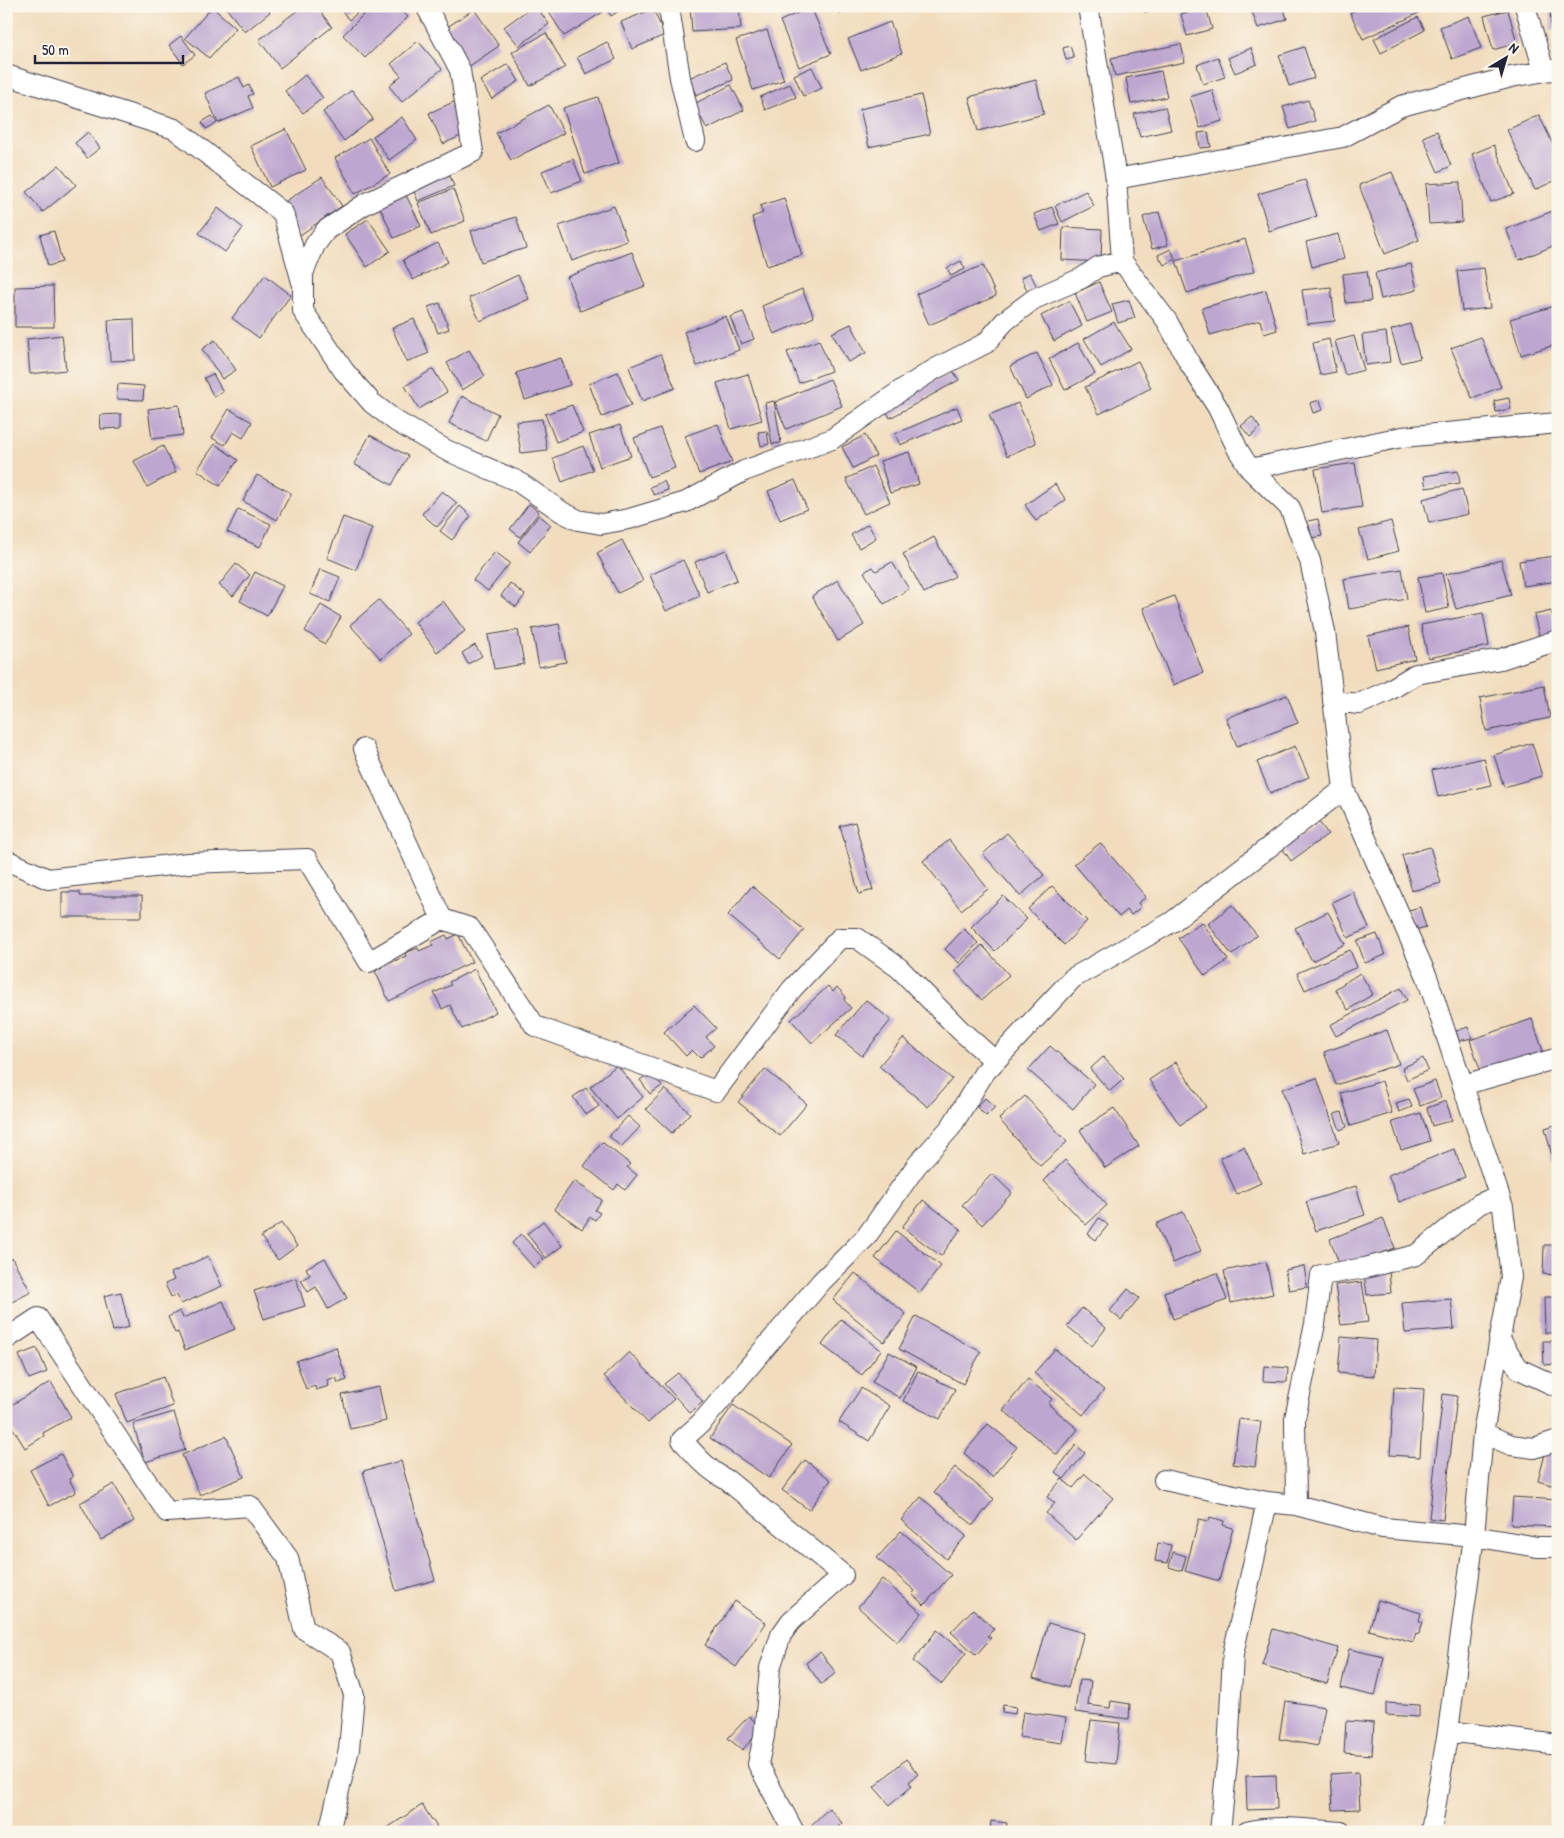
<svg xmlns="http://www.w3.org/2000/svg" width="1564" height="1838" viewBox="0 0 1564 1838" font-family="'Patrick Hand',sans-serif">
<rect width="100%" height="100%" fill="#fbf7ec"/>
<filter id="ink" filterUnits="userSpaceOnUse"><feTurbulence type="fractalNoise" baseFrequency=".02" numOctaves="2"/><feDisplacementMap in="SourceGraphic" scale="10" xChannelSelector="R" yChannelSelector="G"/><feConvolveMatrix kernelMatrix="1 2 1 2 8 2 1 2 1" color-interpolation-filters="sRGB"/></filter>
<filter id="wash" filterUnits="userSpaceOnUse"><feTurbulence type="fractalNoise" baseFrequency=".0096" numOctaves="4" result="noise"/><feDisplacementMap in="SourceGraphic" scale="20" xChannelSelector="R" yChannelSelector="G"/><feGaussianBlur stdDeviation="1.12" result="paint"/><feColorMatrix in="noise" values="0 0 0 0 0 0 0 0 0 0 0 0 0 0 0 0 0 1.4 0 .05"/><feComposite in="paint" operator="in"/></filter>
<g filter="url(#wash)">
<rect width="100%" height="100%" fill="#f1ddbd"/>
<g id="blocks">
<path fill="#bda7d0" d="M229,6H265L270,12L245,32L226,8Z
M303,6H316L332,27L280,68L259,40Z
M338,6H366L349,20Z
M372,6H397L408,17L365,58L343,35Z
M533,6H536L549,24L519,46L504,27Z
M551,6H600L603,12L564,36L547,9Z
M605,6H626L611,16Z
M690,6H739L741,29L692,32Z
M837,6H859V7L839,13Z
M973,6H992V7L973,10Z
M1144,6H1173V7L1144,12Z
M1250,6H1283L1287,19L1258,28Z
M1364,6H1416L1419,13L1363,39L1350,13Z
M1550,6H1558V29L1551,30Z
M212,7L236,28L209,58L185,38Z
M811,7L831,54L799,67L780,21Z
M1206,7L1212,29L1187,36L1181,14Z
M474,9L499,46L468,67L443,30Z
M653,9L665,35L632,49L621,22Z
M1508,10L1517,43L1493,50L1484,16Z
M1469,16L1481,48L1452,59L1440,27Z
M1418,17L1425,30L1381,53L1374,39Z
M890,22L902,53L861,70L848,39Z
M767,30L784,80L753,90L736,40Z
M546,33L565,67L530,86L512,52Z
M181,36L195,55L183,64L169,45Z
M418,41L442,69L402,102L389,86L401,76L391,64Z
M607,42L616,59L586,74L577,57Z
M1181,44L1185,62L1115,76L1111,58Z
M1070,46L1074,58L1066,60L1063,48Z
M1304,47L1314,78L1289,86L1279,55Z
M1251,48L1257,64L1235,73L1228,58Z
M1218,57L1225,77L1203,84L1197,65Z
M725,62L733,80L696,95L689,78Z
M508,64L519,81L492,99L480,81Z
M812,67L822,88L803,96L794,75Z
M1161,71L1167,97L1131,104L1126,78Z
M305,75L323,98L303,113L285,91Z
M239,77L244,88L249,85L253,94L248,96L253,108L218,123L205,93Z
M1036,80L1044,114L978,131L969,97Z
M790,84L796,97L765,110L760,97Z
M731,85L744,110L707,129L694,104Z
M352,90L373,119L344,141L323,112Z
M1212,90L1222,121L1200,128L1190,97Z
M921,95L930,134L869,147L860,109Z
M598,97L619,163L585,174L563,108Z
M458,100L472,131L443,144L429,113Z
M1308,100L1315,121L1290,129L1283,107Z
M549,105L564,133L511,160L496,133Z
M1165,107L1171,130L1140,137L1134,114Z
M1539,115L1558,155V179L1535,190L1507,130Z
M212,116L217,123L206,129L202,122Z
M402,117L417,140L389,160L373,136Z
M286,129L306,170L270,187L251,146Z
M1437,131L1451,166L1438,172L1423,137Z
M88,132L100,148L87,158L75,143Z
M1208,132L1211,147L1200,148L1198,133Z
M369,138L390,174L355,194L335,158Z
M1494,145L1514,194L1491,202L1472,154Z
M442,157L454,186L418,201L406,172Z
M573,159L582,181L551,193L542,171Z
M59,165L76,185L43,212L26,192Z
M1392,172L1419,240L1385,254L1359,185Z
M322,177L342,206L300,235L280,205Z
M1305,180L1317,216L1269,231L1258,194Z
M1460,182L1462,222L1429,224L1426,184Z
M453,189L465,221L431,235L418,203Z
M404,191L421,226L394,238L378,203Z
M1086,191L1094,206L1062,222L1055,206Z
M784,198L802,255L767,266L752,217L763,213L760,206Z
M614,206L627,241L572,261L559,226Z
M1052,207L1059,224L1041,231L1034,214Z
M218,208L243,228L225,252L199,233Z
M1558,209V244L1519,260L1506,229Z
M1159,212L1168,245L1152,249L1143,217Z
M516,217L526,248L481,262L471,231Z
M368,219L390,251L367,267L345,234Z
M1063,227L1102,229L1101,262L1062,260Z
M54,231L62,262L48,266L40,235Z
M1338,234L1344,259L1312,267L1306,242Z
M1245,239L1255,271L1187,293L1176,261Z
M438,243L448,262L413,280L403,260Z
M1171,249L1175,259L1164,265L1158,255Z
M632,252L645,286L580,311L567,277Z
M961,261L965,269L951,276L947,268Z
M1411,264L1417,290L1381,299L1375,273Z
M983,265L996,296L929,325L916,294Z
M1484,268L1490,308L1462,311L1457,271Z
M1367,271L1371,301L1346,303L1343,274Z
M1030,273L1037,287L1028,292L1021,278Z
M265,275L291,295L259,338L232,318Z
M518,275L529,299L480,321L469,298Z
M1099,282L1112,312L1087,322L1075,293Z
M53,286L54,327H15V287Z
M1331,287L1335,321L1307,324L1302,290Z
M802,289L814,317L774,334L762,306Z
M1266,290L1277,330L1264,334L1260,320L1210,335L1202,308Z
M1129,300L1135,318L1118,323L1112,304Z
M1069,301L1082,326L1054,341L1041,316Z
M440,303L449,329L438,333L428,307Z
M1558,305V344L1521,355L1510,319Z
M743,312L754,339L741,344L730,317Z
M726,316L739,350L697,366L684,332Z
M134,319L135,360L110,361L108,320Z
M414,319L429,353L407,362L392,328Z
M1114,322L1131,349L1101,367L1084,339Z
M851,324L866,353L848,362L832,333Z
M1410,324L1420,358L1401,363L1391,330Z
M1386,332L1390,362L1366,365L1362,335Z
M62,335L66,370L30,374L27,339Z
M1354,336L1364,370L1345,375L1335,341Z
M1481,337L1501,387L1472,398L1451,348Z
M1329,339L1336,372L1320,375L1313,343Z
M215,340L236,370L222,379L202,349Z
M819,340L831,371L799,383L787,352Z
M1078,343L1095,374L1065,390L1049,359Z
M469,350L485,376L462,390L447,363Z
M1037,353L1053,385L1026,399L1010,366Z
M661,354L675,388L642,401L629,367Z
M561,358L570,385L525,400L516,373Z
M1138,361L1151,388L1099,414L1085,387Z
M433,369L447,392L419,409L405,386Z
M953,371L959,380L890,418L885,408Z
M618,372L631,405L602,417L589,384Z
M213,374L223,392L214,397L204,378Z
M748,374L762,420L731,429L717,383Z
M830,379L842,406L786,429L775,402Z
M118,384L144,386L143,400L117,399Z
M462,396L498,414L486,441L449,423Z
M1509,398L1511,409L1496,412L1494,401Z
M1320,400L1323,410L1313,413L1310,403Z
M774,401L781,443L772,444L765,403Z
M1018,403L1036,443L1007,456L989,415Z
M179,405L183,435L152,439L148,409Z
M572,405L583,432L556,442L545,414Z
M957,407L962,419L900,445L895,434Z
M229,409L252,422L243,438L233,432L225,445L212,438Z
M121,414V428L101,429L100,415Z
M1252,417L1260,428L1250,437L1241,426Z
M542,419L547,450L521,453L516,422Z
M718,424L732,462L699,474L685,436Z
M620,425L631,456L600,467L589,435Z
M660,428L675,468L649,477L634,438Z
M767,431L769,444L761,446L758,432Z
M370,435L408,456L392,485L354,464Z
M865,435L876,456L853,468L842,447Z
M215,444L238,460L220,486L197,470Z
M163,446L176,472L147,487L134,461Z
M583,446L593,470L562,482L553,458Z
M909,452L919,484L890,493L880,461Z
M1355,463L1362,507L1322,513L1315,469Z
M873,466L890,502L864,514L846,479Z
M1458,471L1460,483L1426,488L1424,476Z
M257,475L291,493L277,520L243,501Z
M795,480L807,509L780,520L768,491Z
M664,481L668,490L654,495L650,487Z
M1055,484L1066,500L1036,521L1025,505Z
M1462,489L1468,514L1429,523L1423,499Z
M442,491L457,503L437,527L422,514Z
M529,504L539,512L520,537L510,529Z
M460,506L471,516L452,540L440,531Z
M238,509L271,524L260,547L227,532Z
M539,515L551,525L530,552L518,542Z
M343,517L372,528L356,570L327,558Z
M1318,519L1322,536L1312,538L1308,521Z
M1391,521L1399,551L1368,559L1359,530Z
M868,524L876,538L859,548L851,535Z
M934,537L955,576L924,593L903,554Z
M622,540L643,581L618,593L597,553Z
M726,550L737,580L707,592L695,562Z
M495,552L510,563L488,591L473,580Z
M1555,556L1558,581L1523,586L1519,561Z
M683,560L700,596L666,611L650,575Z
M1501,560L1511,595L1456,609L1446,574Z
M892,562L909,589L884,604L864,572L873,567L876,571Z
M236,564L250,575L233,596L219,585Z
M320,569L340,577L330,602L310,594Z
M1402,569L1407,599L1349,609L1344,579Z
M255,572L283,586L267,616L240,601Z
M1442,573L1449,608L1425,613L1418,577Z
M838,580L864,625L838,641L812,596Z
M510,583L525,595L516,607L501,596Z
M1174,596L1203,673L1173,685L1143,608Z
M379,600L409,634L381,659L350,625Z
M443,601L465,631L437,652L415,622Z
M321,605L341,617L325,644L305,631Z
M1551,611L1558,634L1540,639L1534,615Z
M1483,613L1489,646L1428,658L1421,625Z
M559,624L566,662L539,667L532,629Z
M1408,627L1415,659L1376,668L1368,636Z
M518,630L524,664L494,669L488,635Z
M475,645L482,656L468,664L462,653Z
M1544,685L1550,718L1486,731L1480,698Z
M1287,695L1298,723L1237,746L1226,718Z
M1532,743L1542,776L1504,787L1494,755Z
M1295,746L1309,777L1270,793L1257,762Z
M1484,758L1491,785L1438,797L1432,770Z
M855,822L873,890L859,894L840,826Z
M1319,822L1328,834L1291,861L1282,848Z
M1007,833L1044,875L1020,896L983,854Z
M949,840L988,889L961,910L923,861Z
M1100,843L1146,897L1138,903L1141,907L1131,915L1127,910L1119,917L1074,864Z
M1430,847L1441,883L1412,891L1402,855Z
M752,886L804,930L780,959L728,915Z
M1052,886L1087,921L1064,945L1028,909Z
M62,892H80V896H142V917H62Z
M1353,892L1369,928L1348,938L1332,902Z
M1003,896L1027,919L995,951L971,927Z
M1232,905L1257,935L1232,955L1208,924Z
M1420,907L1426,927L1415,930L1409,910Z
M1328,912L1345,944L1312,961L1295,928Z
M1202,922L1228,960L1205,976L1178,938Z
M964,929L978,943L959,963L945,949Z
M458,934L472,962L389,1001L375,971L383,967L382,965L391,960L392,962L406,956L405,953L418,948L419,951L433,945L431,942L446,935L448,939Z
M1377,934L1385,955L1365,963L1357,941Z
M982,945L1009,975L982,1000L955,971Z
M1350,950L1357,967L1305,990L1297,973Z
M475,969L496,1012L462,1029L450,1005L442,1009L434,993L451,985L449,982Z
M1360,973L1373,994L1348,1010L1335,989Z
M828,986L833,992L837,987L846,997L844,1000L851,1008L812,1043L791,1020Z
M1401,988L1407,1000L1336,1036L1330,1025Z
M866,1000L891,1020L862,1056L836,1035Z
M694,1005L716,1028L706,1037L714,1046L700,1058L692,1050L686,1056L664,1032Z
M1532,1019L1543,1051L1481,1072L1470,1040Z
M1468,1027L1472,1038L1459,1041L1456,1031Z
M1387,1030L1399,1064L1336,1085L1324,1052Z
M903,1038L952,1079L928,1107L879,1066Z
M1050,1046L1094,1084L1073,1109L1028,1070Z
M1103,1057L1124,1079L1110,1091L1090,1069Z
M1423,1058L1428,1070L1407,1080L1402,1068Z
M1176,1062L1206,1107L1180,1125L1149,1080Z
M617,1065L643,1097L617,1119L590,1087Z
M765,1069L807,1104L780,1136L738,1102Z
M651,1072L662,1086L650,1094L640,1080Z
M1317,1078L1339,1143L1304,1154L1282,1089Z
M1382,1081L1392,1113L1351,1126L1341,1093Z
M1435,1081L1441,1098L1420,1106L1413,1089Z
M586,1088L599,1106L586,1115L573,1097Z
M665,1089L690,1113L672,1133L646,1109Z
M1025,1096L1067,1142L1040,1166L999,1119Z
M985,1098L995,1107L986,1116L977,1107Z
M1409,1099L1412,1107L1399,1112L1396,1103Z
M1446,1101L1452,1120L1432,1126L1427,1108Z
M1114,1108L1139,1146L1105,1168L1080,1130Z
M1342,1112L1347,1127L1340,1130L1334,1114Z
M1421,1113L1430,1141L1401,1150L1392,1122Z
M628,1116L640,1127L621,1147L609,1136Z
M1558,1124V1159L1553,1160L1545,1128Z
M602,1142L630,1164L627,1167L637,1175L625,1190L618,1184L614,1190L584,1166Z
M1244,1147L1261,1183L1237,1194L1220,1158Z
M1454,1149L1465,1177L1399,1202L1388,1175Z
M1065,1160L1107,1205L1086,1225L1044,1181Z
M992,1174L1012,1193L982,1225L962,1205Z
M574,1181L602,1200L595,1210L600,1213L595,1220L590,1217L582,1229L554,1209Z
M1356,1186L1365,1215L1316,1231L1306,1202Z
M923,1200L961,1229L941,1256L902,1227Z
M1183,1212L1201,1251L1173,1263L1156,1224Z
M1099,1218L1108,1225L1096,1240L1088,1234Z
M1383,1218L1395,1248L1341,1269L1330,1239Z
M543,1221L562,1246L546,1258L527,1234Z
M281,1223L297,1246L278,1260L261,1237Z
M896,1231L941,1266L920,1293L875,1258Z
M521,1234L544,1259L534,1268L512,1243Z
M1544,1245H1558V1275L1543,1274Z
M208,1256L222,1286L181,1304L177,1295L171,1297L165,1284L174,1280L171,1273Z
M12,1258L31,1292L12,1302L6,1292V1261Z
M325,1258L347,1298L328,1309L316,1287L308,1292L301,1280L310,1275L306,1268Z
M1266,1262L1273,1294L1231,1303L1224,1271Z
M1304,1266L1307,1287L1289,1290L1285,1270Z
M1389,1272L1391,1293L1367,1295L1364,1274Z
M855,1273L906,1314L884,1342L833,1300Z
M1217,1273L1227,1300L1173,1319L1164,1292Z
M296,1278L305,1306L264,1319L254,1291Z
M1362,1282L1368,1322L1341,1325L1335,1285Z
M1128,1289L1139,1298L1121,1320L1110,1311Z
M121,1292L129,1327L113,1331L104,1296Z
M1544,1297H1558V1333H1545Z
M1451,1299L1454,1329L1405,1333L1402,1303Z
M223,1301L235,1329L185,1350L178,1332L175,1333L168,1317L180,1311L183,1318Z
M1082,1308L1106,1328L1092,1346L1067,1326Z
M916,1316L981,1352L963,1384L899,1349Z
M841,1319L881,1350L862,1375L822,1345Z
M1341,1337L1376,1340L1374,1376L1338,1373Z
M1543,1341H1558V1364L1544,1365Z
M336,1347L347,1380L338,1383L336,1377L327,1380L329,1386L316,1390L315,1386L306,1389L296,1361Z
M37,1348L47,1372L29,1379L19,1355Z
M1055,1349L1104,1390L1083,1415L1034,1373Z
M629,1352L674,1399L648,1423L604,1376Z
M889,1352L917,1367L900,1398L872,1382Z
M1264,1366L1288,1368L1287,1382L1263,1381Z
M918,1371L955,1389L940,1419L903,1401Z
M678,1373L703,1402L690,1413L664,1384Z
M163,1377L173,1406L127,1423L116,1394Z
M1028,1379L1052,1399L1048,1404L1078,1429L1057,1455L1003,1410Z
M51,1382L71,1417L43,1433L44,1436L25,1448L6,1417V1408Z
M379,1387L386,1421L350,1429L342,1395Z
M1394,1387L1424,1389L1420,1457L1390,1455Z
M861,1388L890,1406L869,1441L839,1422Z
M1443,1394L1457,1396L1443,1520L1429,1518Z
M733,1405L792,1445L769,1478L710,1438Z
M174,1412L185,1450L145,1462L133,1424Z
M1239,1419L1261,1422L1255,1467L1233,1464Z
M988,1424L1017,1447L992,1477L964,1453Z
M226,1436L244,1477L200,1495L182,1455Z
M1076,1445L1085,1453L1064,1479L1055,1472Z
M1546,1450L1558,1454V1487L1538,1481Z
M61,1454L73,1477L69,1479L76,1492L49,1506L30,1470Z
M805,1460L831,1480L809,1510L782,1490Z
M401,1461L435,1580L396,1591L363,1471Z
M955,1467L994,1499L973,1525L934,1492Z
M1085,1474L1113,1498L1076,1540L1046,1513L1055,1503L1047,1497L1062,1479L1073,1488Z
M114,1484L134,1521L101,1540L80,1503Z
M921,1497L966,1536L946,1559L901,1520Z
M1513,1497L1558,1500V1527L1511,1525Z
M1210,1517L1224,1521L1223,1525L1233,1528L1219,1581L1185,1571L1199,1519L1209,1521Z
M901,1531L951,1575L924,1605L912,1594L915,1591L877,1558Z
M1158,1543L1171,1545L1168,1563L1155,1561Z
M1173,1552L1186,1556L1182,1571L1169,1567Z
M882,1579L922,1613L897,1642L858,1607Z
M1378,1600L1421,1613L1419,1621L1423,1622L1419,1634L1416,1633L1413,1642L1369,1630Z
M735,1601L766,1623L736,1667L705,1645Z
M973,1609L994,1629L987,1636L991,1638L976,1655L951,1632Z
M1048,1623L1084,1633L1068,1688L1033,1678Z
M1273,1629L1338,1648L1327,1684L1262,1665Z
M937,1630L966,1653L942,1684L913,1661Z
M1349,1649L1384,1657L1375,1696L1341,1688Z
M820,1652L836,1673L821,1684L806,1663Z
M1079,1680L1091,1681L1088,1705L1110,1708L1111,1701L1130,1704L1129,1719L1075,1712Z
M1285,1701L1325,1707L1318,1746L1279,1739Z
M1386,1703L1419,1705V1717L1386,1715Z
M1003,1705L1016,1707L1015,1714L1002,1712Z
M1023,1712L1066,1718L1062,1743L1019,1737Z
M749,1716L762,1729L742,1750L728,1738Z
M1091,1720L1120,1723L1116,1764L1086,1761Z
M1346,1721L1374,1723L1372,1755L1344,1753Z
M906,1759L918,1774L909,1782L912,1786L890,1805L874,1787Z
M1358,1772L1360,1809L1333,1810L1331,1774Z
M1276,1775L1277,1809L1247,1810L1246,1776Z
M422,1805L437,1827L429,1832H381Z
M829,1808L842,1823L833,1832H804Z
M991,1821L1007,1823L1005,1832H990Z"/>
</g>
</g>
<g filter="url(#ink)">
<use href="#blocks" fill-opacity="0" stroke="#413e4e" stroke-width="1"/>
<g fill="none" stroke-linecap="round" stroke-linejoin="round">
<defs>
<path id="minor" d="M426,6L460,70L473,152L365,204L326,230L315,245L303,273V311L344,371L372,403L397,422L446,450L517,481L562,512L578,520L601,524L629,519L686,502L744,471L832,439L903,389L935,369L986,343L1005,321L1034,299L1082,278L1098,267L1122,261
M667,6L670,14L680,78L695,141
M1088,6L1116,179L1122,261L1167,321L1190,364L1218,408L1238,450L1250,469L1290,508L1310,561L1325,632L1344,789L1427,977L1503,1207L1511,1277L1483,1433L1474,1536L1448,1731L1431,1832
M1525,6L1544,71
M6,75L175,129L283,213L302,282
M1116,179L1343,137L1401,106L1511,77L1551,70L1558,71
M1250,469L1402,437L1558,423
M1333,701L1359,704L1388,691L1416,674L1501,659L1558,640
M364,749L442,919L470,928L535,1026L716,1091L792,989L840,938H857L899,968L960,1030L995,1061
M6,860L48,879L188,863L307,859L369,962L442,919
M1463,1085L1558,1058
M1499,1338L1519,1369L1558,1387
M6,1339L38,1318L167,1512L250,1506L288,1558L304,1629L340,1652L354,1695L349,1749L329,1832
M1483,1433L1511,1445L1534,1448L1558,1440
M1164,1480L1267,1502L1296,1505L1383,1528L1474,1536L1537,1547H1558
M1296,1505L1295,1418L1315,1324L1321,1275L1365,1268L1416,1255L1479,1204L1499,1196
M1448,1731L1558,1745
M794,1832L758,1764L764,1736L770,1668L781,1635L791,1621L843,1575L727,1480C708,1470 696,1456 682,1440L702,1422L821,1282L866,1237L917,1165L951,1127L984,1073L1073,978L1172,922L1344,789
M1220,1832L1228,1752L1233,1654L1267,1502
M1247,1832C1277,1824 1311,1830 1341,1832"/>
</defs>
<use href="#minor" stroke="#413e4e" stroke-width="22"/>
<use href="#minor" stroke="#fff" stroke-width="20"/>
</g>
</g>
<rect width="1564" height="1838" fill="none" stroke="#fbf7ec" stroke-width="25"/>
<g transform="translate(1506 58) rotate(38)" stroke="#fbf7ec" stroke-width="4" paint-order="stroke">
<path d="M0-4L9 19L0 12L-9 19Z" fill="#22223b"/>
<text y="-8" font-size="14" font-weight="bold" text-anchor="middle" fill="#22223b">N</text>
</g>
<path d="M35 55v8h148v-8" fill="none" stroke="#22223b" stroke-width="2.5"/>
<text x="42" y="55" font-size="15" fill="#22223b" stroke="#fbf7ec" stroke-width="4" paint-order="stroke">50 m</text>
</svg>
